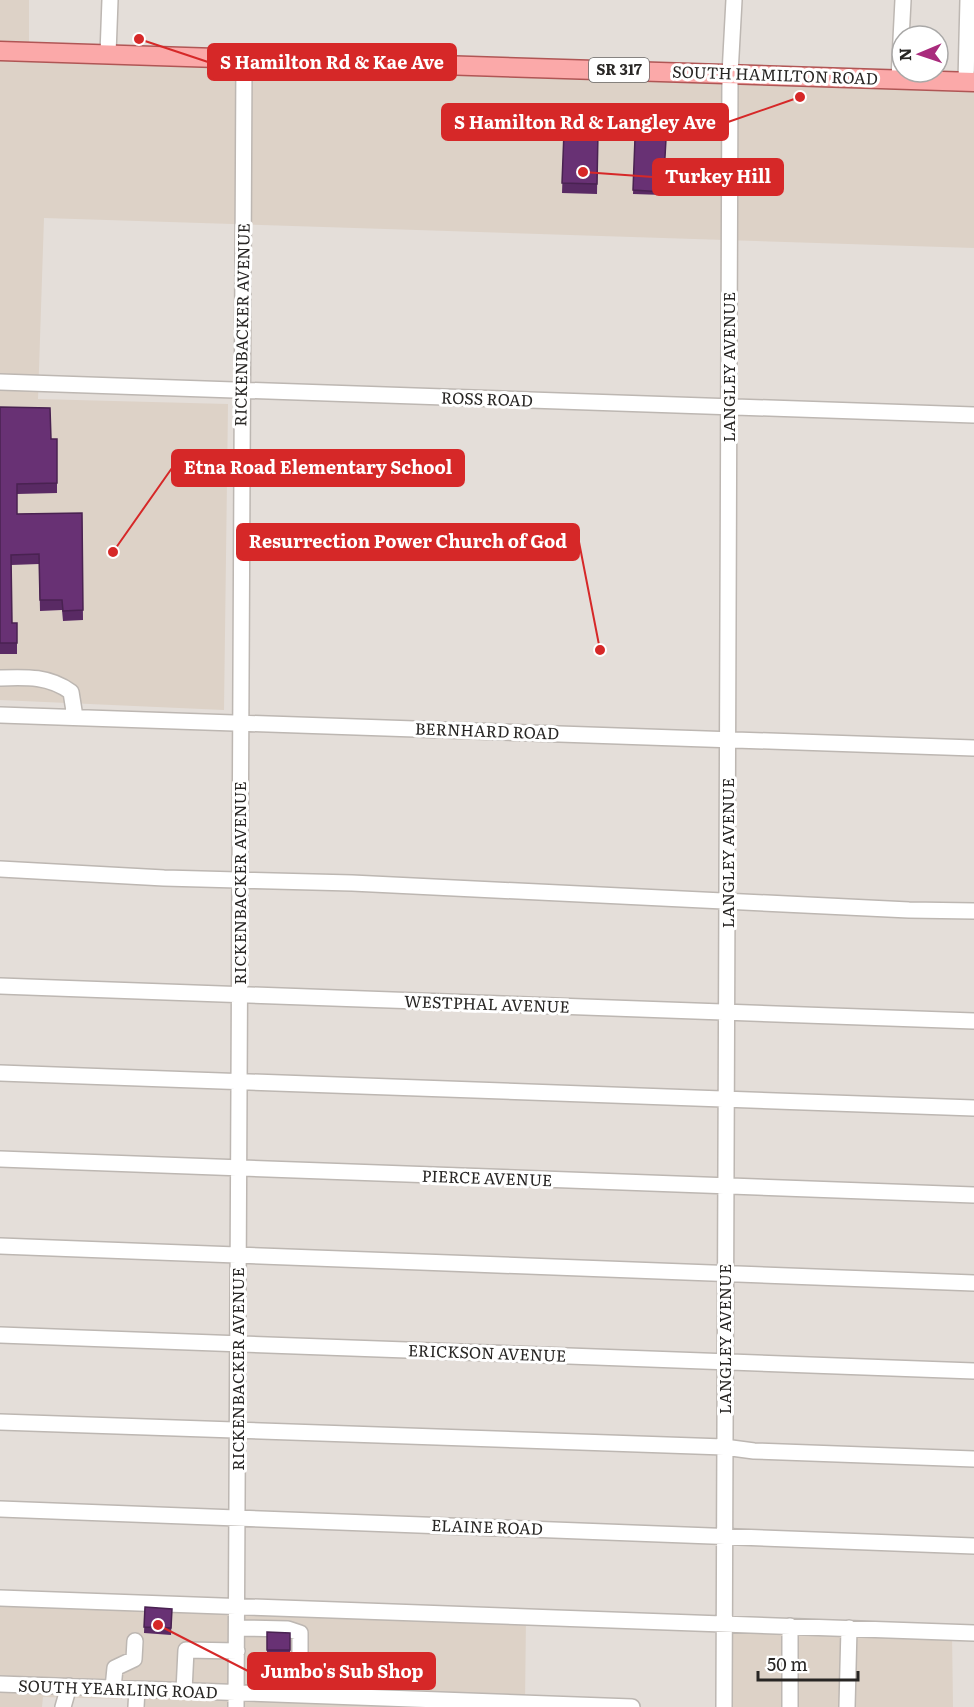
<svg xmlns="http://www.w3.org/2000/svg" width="974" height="1707" viewBox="0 0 974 1707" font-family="Literata,serif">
<rect width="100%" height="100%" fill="#e4ded9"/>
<path fill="#ddd2c7" d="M0,0H29V51L960,82L974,0V248L44,218L38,399L228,404L224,710L0,700Z
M0,1597L526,1617L525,1704L585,1707H129V1699L43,1697L42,1707H0Z
M723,1624L952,1632L953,1707H724Z"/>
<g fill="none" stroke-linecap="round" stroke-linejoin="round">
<defs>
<path id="minor" d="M967,40L968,0
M108,54L110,0
M899,79L903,0
M966,82L967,40H974
M0,382L974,415
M0,678C27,677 49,676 71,692L75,717
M0,715L974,748
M0,869L164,878L352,883L909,910L974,911
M0,986L974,1021
M0,1073L974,1108
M0,1159L974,1195
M0,1246L974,1283
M0,1335L974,1371
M0,1422L724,1447L754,1451L974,1459
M0,1509L974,1546
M0,1598L974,1633
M237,1628L288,1629L300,1633V1695
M0,1684L632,1707
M113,1688L115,1668L134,1659L135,1641
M184,1691L186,1650L237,1651
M63,1707L69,1686
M136,1707L137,1689
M236,1707L244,59
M724,1707L730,74L734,0
M790,1707V1626
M847,1707L849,1628"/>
<path id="major" d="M0,51L974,82"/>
</defs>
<use href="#minor" stroke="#bdb7b2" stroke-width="18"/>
<use href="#major" stroke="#b05655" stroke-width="21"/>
<use href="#minor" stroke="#fff" stroke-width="15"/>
<use href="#major" stroke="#fba9a9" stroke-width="18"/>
</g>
<path fill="#592a64" d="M564,132L598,133L597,194L562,193Z
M635,138L666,139L663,195L633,194Z
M0,407L51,439H57V493L17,494V514L82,513L83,620L63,621L62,610L40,611L39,564L11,565L12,623H17V654H0Z
M145,1607L172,1609L171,1635L144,1633Z
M267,1632L290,1633V1657L267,1656Z"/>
<path fill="#683174" stroke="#492251" stroke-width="1.5" d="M564,132L598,133L597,184L562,183Z
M635,138L666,139L663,192L633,190Z
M0,407L50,408L51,439H57V483L17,484V514L82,513L83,610L63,611L62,600H40L39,554L11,555L12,623H17V643H0Z
M145,1607L172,1609L171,1628L144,1627Z
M267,1632L290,1633V1650H267Z"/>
<g text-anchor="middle" stroke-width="6" stroke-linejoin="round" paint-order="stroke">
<rect fill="#fff" stroke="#686766" stroke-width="1.5" x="589" y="58" width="60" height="24" rx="4.5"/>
<g font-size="15" font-weight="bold" fill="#282624">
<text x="619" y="75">SR 317</text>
</g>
<g font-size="16" fill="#282624" stroke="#fff">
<text transform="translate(775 75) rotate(2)" y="6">SOUTH HAMILTON ROAD</text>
<text transform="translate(242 325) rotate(-89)" y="6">RICKENBACKER AVENUE</text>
<text transform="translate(729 367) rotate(-90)" y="6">LANGLEY AVENUE</text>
<text transform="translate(487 399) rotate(2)" y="6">ROSS ROAD</text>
<text transform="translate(487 731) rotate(2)" y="6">BERNHARD ROAD</text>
<text transform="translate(728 853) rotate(-90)" y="6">LANGLEY AVENUE</text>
<text transform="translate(240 883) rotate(-90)" y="6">RICKENBACKER AVENUE</text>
<text transform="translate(487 1004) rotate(2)" y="6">WESTPHAL AVENUE</text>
<text transform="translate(487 1178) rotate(2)" y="6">PIERCE AVENUE</text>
<text transform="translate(725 1339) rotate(-90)" y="6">LANGLEY AVENUE</text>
<text transform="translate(487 1353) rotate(2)" y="6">ERICKSON AVENUE</text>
<text transform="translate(238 1369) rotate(-90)" y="6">RICKENBACKER AVENUE</text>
<text transform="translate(487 1527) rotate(2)" y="6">ELAINE ROAD</text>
<text transform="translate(118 1689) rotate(2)" y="6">SOUTH YEARLING ROAD</text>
</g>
</g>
<path fill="none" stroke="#d62828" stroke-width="2" d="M139 39L208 62M800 97L728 122M583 172L653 177M113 552L172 468M600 650L579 542M158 1625L248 1671"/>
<g fill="#d62828" stroke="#fff" stroke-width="2">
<circle cx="139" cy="39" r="6"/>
<circle cx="800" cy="97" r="6"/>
<circle cx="583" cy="172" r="6"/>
<circle cx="113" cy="552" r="6"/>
<circle cx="600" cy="650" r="6"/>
<circle cx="158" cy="1625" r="6"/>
</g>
<g fill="#d62828" stroke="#d62828" stroke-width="2">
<rect x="208" y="44" width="248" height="36" rx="6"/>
<rect x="442" y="104" width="286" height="36" rx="6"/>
<rect x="653" y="159" width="130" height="36" rx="6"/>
<rect x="172" y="450" width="292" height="36" rx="6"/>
<rect x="237" y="524" width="342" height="36" rx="6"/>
<rect x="248" y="1653" width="187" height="36" rx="6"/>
</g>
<g font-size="18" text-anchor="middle" font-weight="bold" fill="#fff">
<text x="332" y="69">S Hamilton Rd &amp; Kae Ave</text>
<text x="585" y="129">S Hamilton Rd &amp; Langley Ave</text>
<text x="718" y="183">Turkey Hill</text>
<text x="318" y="474">Etna Road Elementary School</text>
<text x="408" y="548">Resurrection Power Church of God</text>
<text x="342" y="1678">Jumbo's Sub Shop</text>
</g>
<g transform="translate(920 54) rotate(268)"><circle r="28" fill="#ffffff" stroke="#a9a8a7" stroke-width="1.5"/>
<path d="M0-4.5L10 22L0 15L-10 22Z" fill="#a92b7c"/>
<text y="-9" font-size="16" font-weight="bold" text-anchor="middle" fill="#282624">N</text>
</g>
<path d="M758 1671v9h100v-9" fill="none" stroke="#282624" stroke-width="3"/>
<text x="767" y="1671" font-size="18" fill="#282624" stroke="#ffffff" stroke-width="4.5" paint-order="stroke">50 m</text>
</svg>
